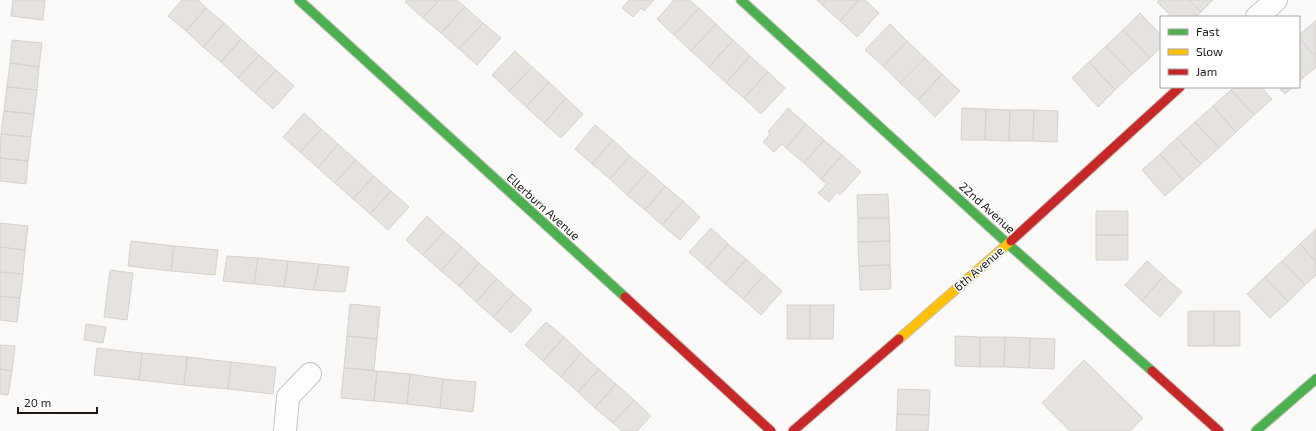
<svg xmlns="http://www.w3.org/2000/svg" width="1316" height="431" viewBox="0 0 1316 431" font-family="'Exo 2',sans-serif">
<rect width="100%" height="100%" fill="#fcfaf8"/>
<path fill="#e6e2de" stroke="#d6d1ce" d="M13,0H45L43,20L11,16Z
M182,0H198L206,8L186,31L168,16Z
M407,0H439L423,18L405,2Z
M439,0H457L465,7L441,33L423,18Z
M629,0H654L644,11L641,8L633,17L622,8Z
M674,0H689L699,8L674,35L657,19Z
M817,0H827L822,5Z
M827,0H859L840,21L822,5Z
M859,0H865L879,13L857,37L840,21Z
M1159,0H1189L1201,12L1196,17H1172L1157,2Z
M1189,0H1213L1201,12Z
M465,7L483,23L459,49L441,33Z
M206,8L224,23L203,47L186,31Z
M699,8L716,24L691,51L674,35Z
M1140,13L1161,35V47L1150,58L1123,30Z
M1315,21H1316V57L1299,38V35Z
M224,23L241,39L221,62L203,47Z
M483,23L501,38L477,65L459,49Z
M716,24L733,40L709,67L691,51Z
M890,24L907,41L883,66L865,50Z
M1123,30L1150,58L1132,74L1106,46Z
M1299,38L1316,57V67L1303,78L1299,74Z
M241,39L259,55L238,78L221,62Z
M12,40L42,43L39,67L10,63Z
M733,40L750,56L726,83L709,67Z
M907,41L925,58L900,83L883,66Z
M1106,46L1132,74L1115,90L1089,62Z
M515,51L532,67L509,91L492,75Z
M259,55L276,70L255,93L238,78Z
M750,56L768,72L744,98L726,83Z
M925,58L942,74L918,100L900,83Z
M1089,62L1115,90L1098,107L1072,78Z
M10,63L39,67L37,90L7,87Z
M532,67L549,82L526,107L509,91Z
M276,70L294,86L273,109L255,93Z
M768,72L785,88L761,114L744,98Z
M942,74L960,91L935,117L918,100Z
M1299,74L1303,78L1299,82Z
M549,82L566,98L544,123L526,107Z
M7,87L37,90L34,114L4,111Z
M1234,87H1261L1272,99L1254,115L1231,90Z
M1278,87H1293L1285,94Z
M1231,90L1254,115L1236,132L1213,106Z
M566,98L583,114L561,138L544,123Z
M1213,106L1236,132L1219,148L1195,122Z
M788,108L806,124L786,148L782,144L774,152L763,142L770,134L768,132Z
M962,108L986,109L985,140H961Z
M986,109L1010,110L1009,141L985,140Z
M1010,110H1034L1033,141H1009Z
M1034,110L1058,111L1057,142L1033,141Z
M4,111L34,114L31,137L1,134Z
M304,113L321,129L300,152L283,137Z
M1195,122L1219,148L1201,164L1177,138Z
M806,124L824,140L804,163L786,148Z
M595,125L613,140L592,164L575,149Z
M321,129L338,144L318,168L300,152Z
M1,134L31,137L28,161L0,158Z
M1177,138L1201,164L1183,180L1160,154Z
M613,140L630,156L610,179L592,164Z
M824,140L842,155L821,179L804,163Z
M338,144L356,160L335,183L318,168Z
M1160,154L1183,180L1165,196L1142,170Z
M842,155L861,172L840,195L837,192L829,202L818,193L827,184L821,179Z
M630,156L648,171L627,195L610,179Z
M0,158L28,161L26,184L0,181Z
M356,160L374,176L353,199L335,183Z
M648,171L665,186L645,210L627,195Z
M374,176L391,191L370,214L353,199Z
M665,186L683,201L662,225L645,210Z
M391,191L409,207L388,230L370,214Z
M888,194L889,218H858L857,195Z
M683,201L700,217L680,240L662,225Z
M1096,211H1128V235H1096Z
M427,216L444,232L423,255L406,240Z
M858,218H889L890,241L858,242Z
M0,223L28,226L25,250L0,247Z
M711,228L728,244L707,268L689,252Z
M1316,229V262L1300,244Z
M444,232L462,247L441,271L423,255Z
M1096,235H1128V260H1096Z
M131,241L174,246L171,271L128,266Z
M890,241V265L859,266L858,242Z
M728,244L746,259L725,284L707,268Z
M1300,244L1316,262V275L1305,285L1282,261Z
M174,246L218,250L215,275L171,271Z
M0,247L25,250L23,274L0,272Z
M462,247L479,263L459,286L441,271Z
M227,256L258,258L254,284L223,281Z
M258,258L288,261L284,287L254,284Z
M746,259L764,275L743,299L725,284Z
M288,261L319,264L314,290L284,287Z
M1147,261L1164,276L1142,301L1125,285Z
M1282,261L1305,285L1288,302L1265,277Z
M479,263L497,279L476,302L459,286Z
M319,264L349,267L345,292L314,290Z
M890,265L891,289L860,290L859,266Z
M110,270L133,273L127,320L104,317Z
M0,272L23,274L20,298L0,296Z
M764,275L782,291L761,315L743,299Z
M1164,276L1182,292L1160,317L1142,301Z
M1265,277L1288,302L1270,318L1247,294Z
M497,279L514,294L493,317L476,302Z
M514,294L532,310L511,333L493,317Z
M0,296L20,298L17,322L0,320Z
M350,304L380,307L377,339L347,336Z
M787,305H810V339H787Z
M810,305H834L833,339H810Z
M1188,311H1214V346H1188Z
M1214,311H1240V346H1214Z
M546,322L564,337L543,361L525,345Z
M86,324L106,327L103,343L84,340Z
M347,336L377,339L374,370L344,368Z
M955,336L980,337V367L955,366Z
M564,337L581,353L561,377L543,361Z
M980,337H1005L1004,367H980Z
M1005,337L1030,338L1029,368L1004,367Z
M1030,338L1055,339L1054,369L1029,368Z
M0,345L15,346L12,371L0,369Z
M97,348L142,353L139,380L94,375Z
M142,353L187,357L184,385L139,380Z
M581,353L599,369L578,392L561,377Z
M187,357L231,362L228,389L184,385Z
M1084,360L1143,418L1130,431H1070L1042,403Z
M231,362L276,367L273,394L228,389Z
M344,368L377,371L374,401L341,398Z
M0,369L12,371L8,395L0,394Z
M599,369L616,384L595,408L578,392Z
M377,371L410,374L407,404L374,401Z
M410,374L443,379L440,408L407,404Z
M443,379L476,382L473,412L440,408Z
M616,384L634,400L613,423L595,408Z
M898,389L930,390L929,415L897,414Z
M634,400L651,416L637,431H622L613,423Z
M897,414L929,415L928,431H896Z"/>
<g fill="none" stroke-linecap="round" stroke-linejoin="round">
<defs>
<path id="street" d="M1257,17L1276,0
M285,431L288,397L310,374"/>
<path id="fast" d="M299,0L625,297
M741,0L1008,244L1152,371
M1256,431L1316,379"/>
<path id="slow" d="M899,339L1011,241"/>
<path id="jam" d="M1011,241L1180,87
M625,297L771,431
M1152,371L1219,431
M793,431L899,339"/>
</defs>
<use href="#street" stroke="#c6c2bf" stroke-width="24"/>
<use href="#fast" stroke="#c6c2bf" stroke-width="11"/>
<use href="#slow" stroke="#c6c2bf" stroke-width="11"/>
<use href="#jam" stroke="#c6c2bf" stroke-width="11"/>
<use href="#street" stroke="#fffefe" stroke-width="22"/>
<use href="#fast" stroke="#4caf50" stroke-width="9"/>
<use href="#slow" stroke="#ffc107" stroke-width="9"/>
<use href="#jam" stroke="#c62828" stroke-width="9"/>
</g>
<g text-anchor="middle" stroke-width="3" stroke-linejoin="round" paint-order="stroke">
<g font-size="12" fill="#1e1914" stroke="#fff">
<text transform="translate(543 207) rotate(42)" y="4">Ellerburn Avenue</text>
<text transform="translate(987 208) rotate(42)" y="4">22nd Avenue</text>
<text transform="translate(979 269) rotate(-41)" y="4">6th Avenue</text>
</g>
</g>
<rect x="1160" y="16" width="140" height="72" fill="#ffffff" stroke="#a5a3a1"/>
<rect x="1168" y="29" width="20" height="6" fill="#4caf50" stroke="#a5a3a1"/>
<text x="1196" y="36" font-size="12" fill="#1e1914">Fast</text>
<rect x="1168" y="49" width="20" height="6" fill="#ffc107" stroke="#a5a3a1"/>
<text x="1196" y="56" font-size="12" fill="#1e1914">Slow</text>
<rect x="1168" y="69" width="20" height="6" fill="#c62828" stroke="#a5a3a1"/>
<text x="1196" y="76" font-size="12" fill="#1e1914">Jam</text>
<path d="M18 407v6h79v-6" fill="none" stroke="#1e1914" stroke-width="2"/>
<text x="24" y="407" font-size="12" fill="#1e1914" stroke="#ffffff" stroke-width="3" paint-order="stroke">20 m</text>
</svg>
